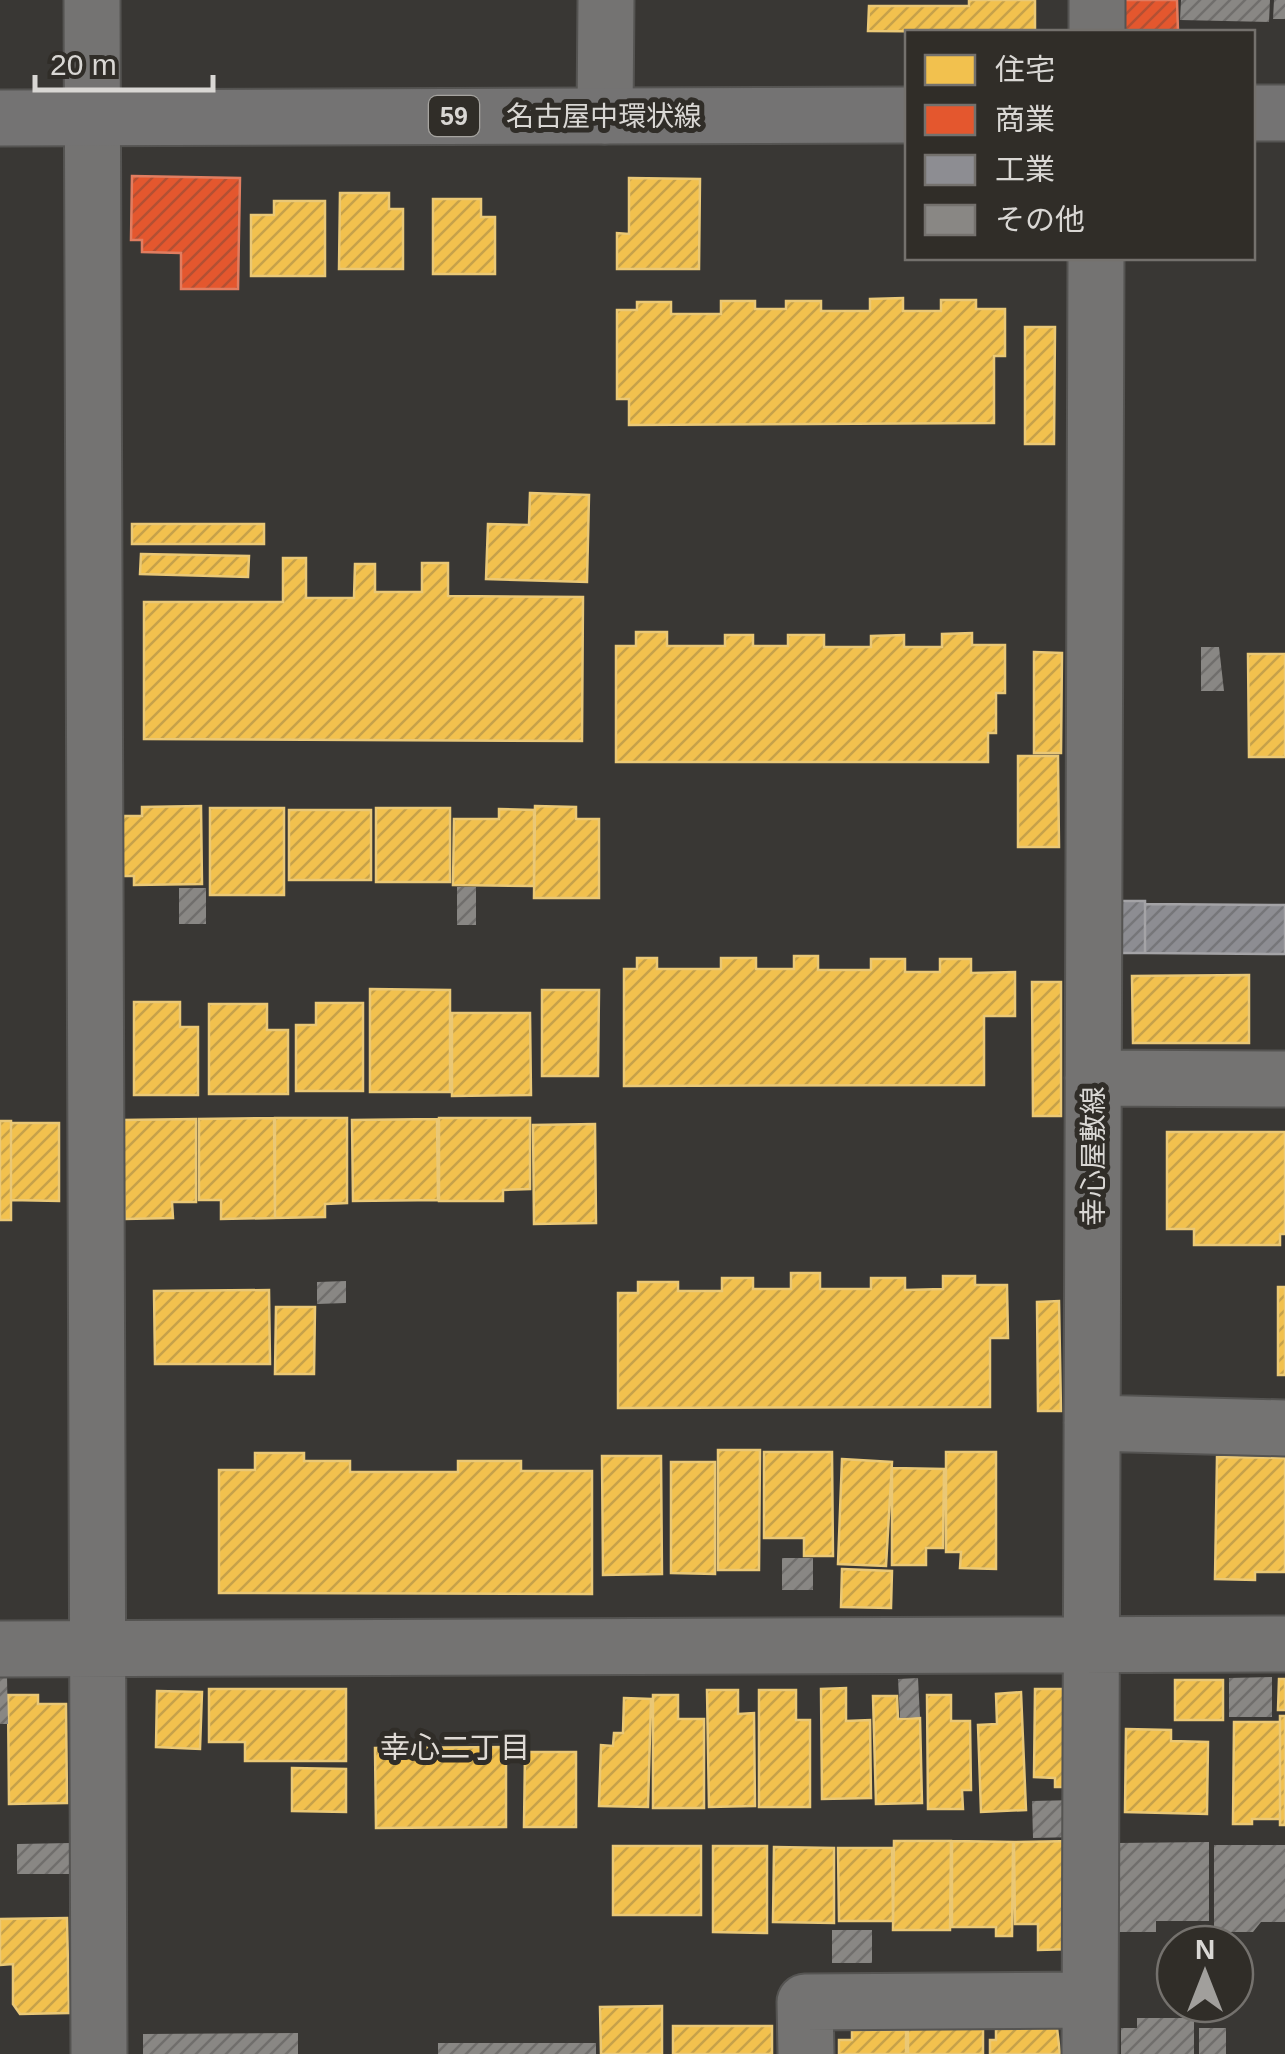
<svg xmlns="http://www.w3.org/2000/svg" width="1285" height="2054" viewBox="0 0 1285 2054" font-family="Arial,'Noto Sans JP',sans-serif">
<defs>
<pattern id="homes-hatch" width="6" height="6" patternUnits="userSpaceOnUse" patternTransform="scale(2.5)"><rect width="6" height="6" fill="#f2c14e"/><path d="M-1 1l2-2M0 6l6-6M5 7l2-2" fill="none" stroke="#c6a14a"/></pattern>
<pattern id="shops-hatch" width="6" height="6" patternUnits="userSpaceOnUse" patternTransform="scale(2.5)"><rect width="6" height="6" fill="#e4572e"/><path d="M-1 1l2-2M0 6l6-6M5 7l2-2" fill="none" stroke="#b35033"/></pattern>
<pattern id="industry-hatch" width="6" height="6" patternUnits="userSpaceOnUse" patternTransform="scale(2.5)"><rect width="6" height="6" fill="#8d8d92"/><path d="M-1 1l2-2M0 6l6-6M5 7l2-2" fill="none" stroke="#767679"/></pattern>
<pattern id="building-hatch" width="6" height="6" patternUnits="userSpaceOnUse" patternTransform="scale(2.5)"><rect width="6" height="6" fill="#898784"/><path d="M-1 1l2-2M0 6l6-6M5 7l2-2" fill="none" stroke="#706e6c"/></pattern>
</defs>
<rect width="100%" height="100%" fill="#393734"/>
<path fill="url(#homes-hatch)" stroke="#eac876" stroke-width="2.5" d="M969,0H1035V32L868,31L869,6H969Z
M629,178L700,179L699,269H617V233L629,234Z
M340,193H389V209H403V269H339Z
M433,199H481V217H495V274H433Z
M274,201H325V276H251V215H274Z
M903,298V311H941V300H976V309H1005V356H994V423L629,425V399H617V310H637V302H671V314H721V301H755V309H786V301H821V311H870V299Z
M1025,327H1055L1054,444H1025Z
M530,493L589,495L587,582L486,579L488,524L529,525Z
M132,524H264V544H132Z
M141,554L249,556L248,577L140,574Z
M283,558H306V598H354L355,564H375V592H422V563H448V596L583,597L582,741L144,739V602H283Z
M636,632H667V646H725V635H753V646H788V635H824V647H871V636L904,635V647H942V634L972,633V645H1005V693H996V733H988V762H616V646H636Z
M1034,652L1062,653L1061,753H1034Z
M1248,654H1285V757H1249Z
M1018,756H1058L1059,847H1018Z
M201,806L202,884L134,885V876H121V816H142V807Z
M535,806L576,807V819H599V898H534Z
M210,808H284V895H210Z
M376,808H450V882H376Z
M499,809L534,810V886L453,885L454,819H499Z
M289,810H371V880H289Z
M794,956H818V970H871V959H905V972H940V959H971V973L1015,972V1016H984V1085L624,1086V969H637V958H657V969H721V958H756V969H794Z
M1249,975V1043H1133L1132,976Z
M1032,982H1061V1116H1033Z
M370,989L450,990V1092H370Z
M542,990H599L598,1076H542Z
M134,1002H180V1027H198V1095H134Z
M316,1003H363V1091H296V1025H316Z
M209,1004H267V1030H288V1094H209Z
M452,1013H530L531,1095L452,1096Z
M274,1118L275,1218L221,1219V1200H199V1119Z
M275,1118H347V1203L325,1204V1217L275,1218Z
M439,1118H530V1189L503,1190V1201H439Z
M196,1119V1202H172L173,1218L125,1219L122,1120Z
M437,1119L438,1200L353,1201L352,1120Z
M0,1121H11V1220H0Z
M11,1123H59V1201L11,1200Z
M595,1124L596,1223L534,1224L533,1125Z
M1167,1132H1285V1234H1280V1245H1194V1229H1167Z
M791,1273H820V1289H871V1278H905V1290L943,1289V1276H975V1285H1007L1008,1338H990V1407L618,1408V1293H638V1282H678V1291H722V1278H753V1289H791Z
M1278,1287H1285V1375H1278Z
M269,1290L270,1364H155L154,1291Z
M1059,1301L1061,1411H1038L1037,1302Z
M276,1307H315L314,1374H275Z
M718,1450H760L759,1570H718Z
M764,1452H832L833,1556H804V1538H764Z
M946,1452H996V1569L960,1568L961,1552H946Z
M255,1453H304V1461H350V1472H458V1461H521V1471H592V1594L219,1593V1470H255Z
M602,1456H661L662,1574L603,1575Z
M1217,1457L1285,1458V1572H1255V1580L1215,1579Z
M842,1459L892,1462L886,1566L838,1564Z
M671,1462H715V1574L671,1573Z
M892,1468L944,1469L943,1548H926V1565H892Z
M842,1569L892,1571L891,1608L841,1607Z
M1279,1679H1285V1710H1278Z
M1175,1680H1223V1720H1175Z
M846,1688V1721L870,1720L871,1798L822,1799L821,1689Z
M209,1689H346V1761H245V1742H209Z
M1035,1689H1069L1074,1787H1055V1778L1034,1777Z
M707,1690H738V1714L754,1713L755,1806L709,1807Z
M759,1690H796V1720H810V1807H759Z
M157,1691L202,1692L200,1749L156,1747Z
M1021,1692L1026,1810L981,1812L978,1725L997,1724L996,1694Z
M8,1695H38V1704H66L67,1803L9,1804Z
M653,1695H678V1719H704V1808H653Z
M927,1695H951V1721H970L971,1790H962L963,1809H928Z
M873,1696H897L898,1719L920,1718L922,1803L876,1804Z
M624,1698L651,1699L648,1807L599,1806L601,1745L613,1746L614,1733H623Z
M1280,1716H1285V1825H1280Z
M1234,1722H1280V1819H1252V1824H1233Z
M1126,1729L1171,1730V1741L1208,1742L1207,1814L1125,1812Z
M506,1747V1827L376,1828L375,1748Z
M525,1752H576V1827H524Z
M292,1768L346,1769V1812L292,1811Z
M894,1841H951L950,1930H893Z
M952,1841L1013,1842L1012,1936H996V1927H952Z
M1074,1841L1075,1949L1038,1950V1924H1015L1014,1842Z
M613,1846H701V1915H613Z
M713,1846H767V1933L713,1932Z
M774,1847L834,1848V1923L773,1922Z
M838,1848H892L893,1921H839Z
M67,1918L69,2013L20,2014L13,2004V1964L0,1965V1919Z
M662,2006V2054H601L600,2007Z
M673,2026H772V2054H673Z
M983,2027V2054H908V2028Z
M996,2028H1057L1060,2054H990V2040H996Z
M852,2030H906V2054H839V2040H852Z"/>
<path fill="url(#shops-hatch)" stroke="#e17d60" stroke-width="2.5" d="M1123,0H1177L1178,32H1124Z
M132,176L240,178L238,289H181V253L142,252V240H131Z"/>
<path fill="url(#industry-hatch)" stroke="#a4a3a6" stroke-width="2.5" d="M1110,901H1145V953H1109Z
M1145,904L1285,905V954L1145,953Z"/>
<path fill="url(#building-hatch)" d="M1181,0H1270L1269,22L1180,20Z
M1274,0H1285V19H1273Z
M1201,647H1219L1224,691H1201Z
M457,887H476V925H457Z
M179,888H206V924H179Z
M346,1281V1303L317,1304V1282Z
M782,1558H813V1590H782Z
M0,1677H7L8,1724H0Z
M1272,1677V1717H1229V1678Z
M918,1678L920,1717L900,1718L898,1679Z
M1076,1800L1077,1837L1033,1838L1032,1801Z
M1209,1842V1921H1156V1932H1118L1117,1843Z
M70,1843V1874H17V1844Z
M1214,1845H1285V1922H1261L1253,1932H1214Z
M832,1930H872V1963H832Z
M1137,2018H1194V2054H1121V2028H1137Z
M1199,2028H1226V2054H1199Z
M298,2033V2054H143V2034Z
M438,2043H596V2054H438Z"/>
<g fill="none" stroke-linecap="round" stroke-linejoin="round">
<defs>
<path id="minor" d="M92,0L99,2054
M1097,32V0
M605,116L606,0
M1093,1078L1285,1079
M1092,1423L1285,1428
M0,1649L1285,1644
M806,2054L805,2002L1090,2000
M1090,2054L1096,258"/>
<path id="primary" d="M1252,113H1285
M0,118L908,115"/>
</defs>
<use href="#minor" stroke="#555452" stroke-width="59"/>
<use href="#primary" stroke="#555452" stroke-width="59"/>
<use href="#minor" stroke="#747372" stroke-width="55"/>
<use href="#primary" stroke="#747373" stroke-width="55"/>
</g>
<g text-anchor="middle" stroke-width="10" stroke-linejoin="round" paint-order="stroke">
<rect fill="#302d28" stroke="#a6a4a0" stroke-width="2.5" x="429" y="96" width="50" height="40" rx="8"/>
<g font-size="25" font-weight="bold" fill="#d9d7d4">
<text x="454" y="125">59</text>
</g>
<g font-size="28" fill="#d9d7d4" stroke="#302d28">
<text x="604" y="126">名古屋中環状線</text>
<text transform="translate(1093 1156) rotate(-90)" y="10">幸心屋敷線</text>
</g>
<g font-size="30" fill="#dfdad5" stroke="#302d28">
<text x="455" y="1758">幸心二丁目</text>
</g>
</g>
<rect x="905" y="30" width="350" height="230" fill="#302d28" stroke="#74716d" stroke-width="2.5"/>
<rect x="925" y="55" width="50" height="30" fill="#f2c14e" stroke="#74716d" stroke-width="2.5"/>
<text x="995" y="80" font-size="30" fill="#d9d7d4">住宅</text>
<rect x="925" y="105" width="50" height="30" fill="#e4572e" stroke="#74716d" stroke-width="2.5"/>
<text x="995" y="130" font-size="30" fill="#d9d7d4">商業</text>
<rect x="925" y="155" width="50" height="30" fill="#8d8d92" stroke="#74716d" stroke-width="2.5"/>
<text x="995" y="180" font-size="30" fill="#d9d7d4">工業</text>
<rect x="925" y="205" width="50" height="30" fill="#898784" stroke="#74716d" stroke-width="2.5"/>
<text x="995" y="230" font-size="30" fill="#d9d7d4">その他</text>
<g transform="translate(1205 1974)"><circle r="48" fill="#302d28" stroke="#74716d" stroke-width="2.5"/>
<path d="M0-8L18 38L0 25L-18 38Z" fill="#a19f9c"/>
<text y="-15" font-size="28" font-weight="bold" text-anchor="middle" fill="#d9d7d4">N</text>
</g>
<path d="M35 75v15h178v-15" fill="none" stroke="#d9d7d4" stroke-width="5"/>
<text x="50" y="75" font-size="30" fill="#d9d7d4" stroke="#302d28" stroke-width="8" paint-order="stroke">20 m</text>
</svg>
